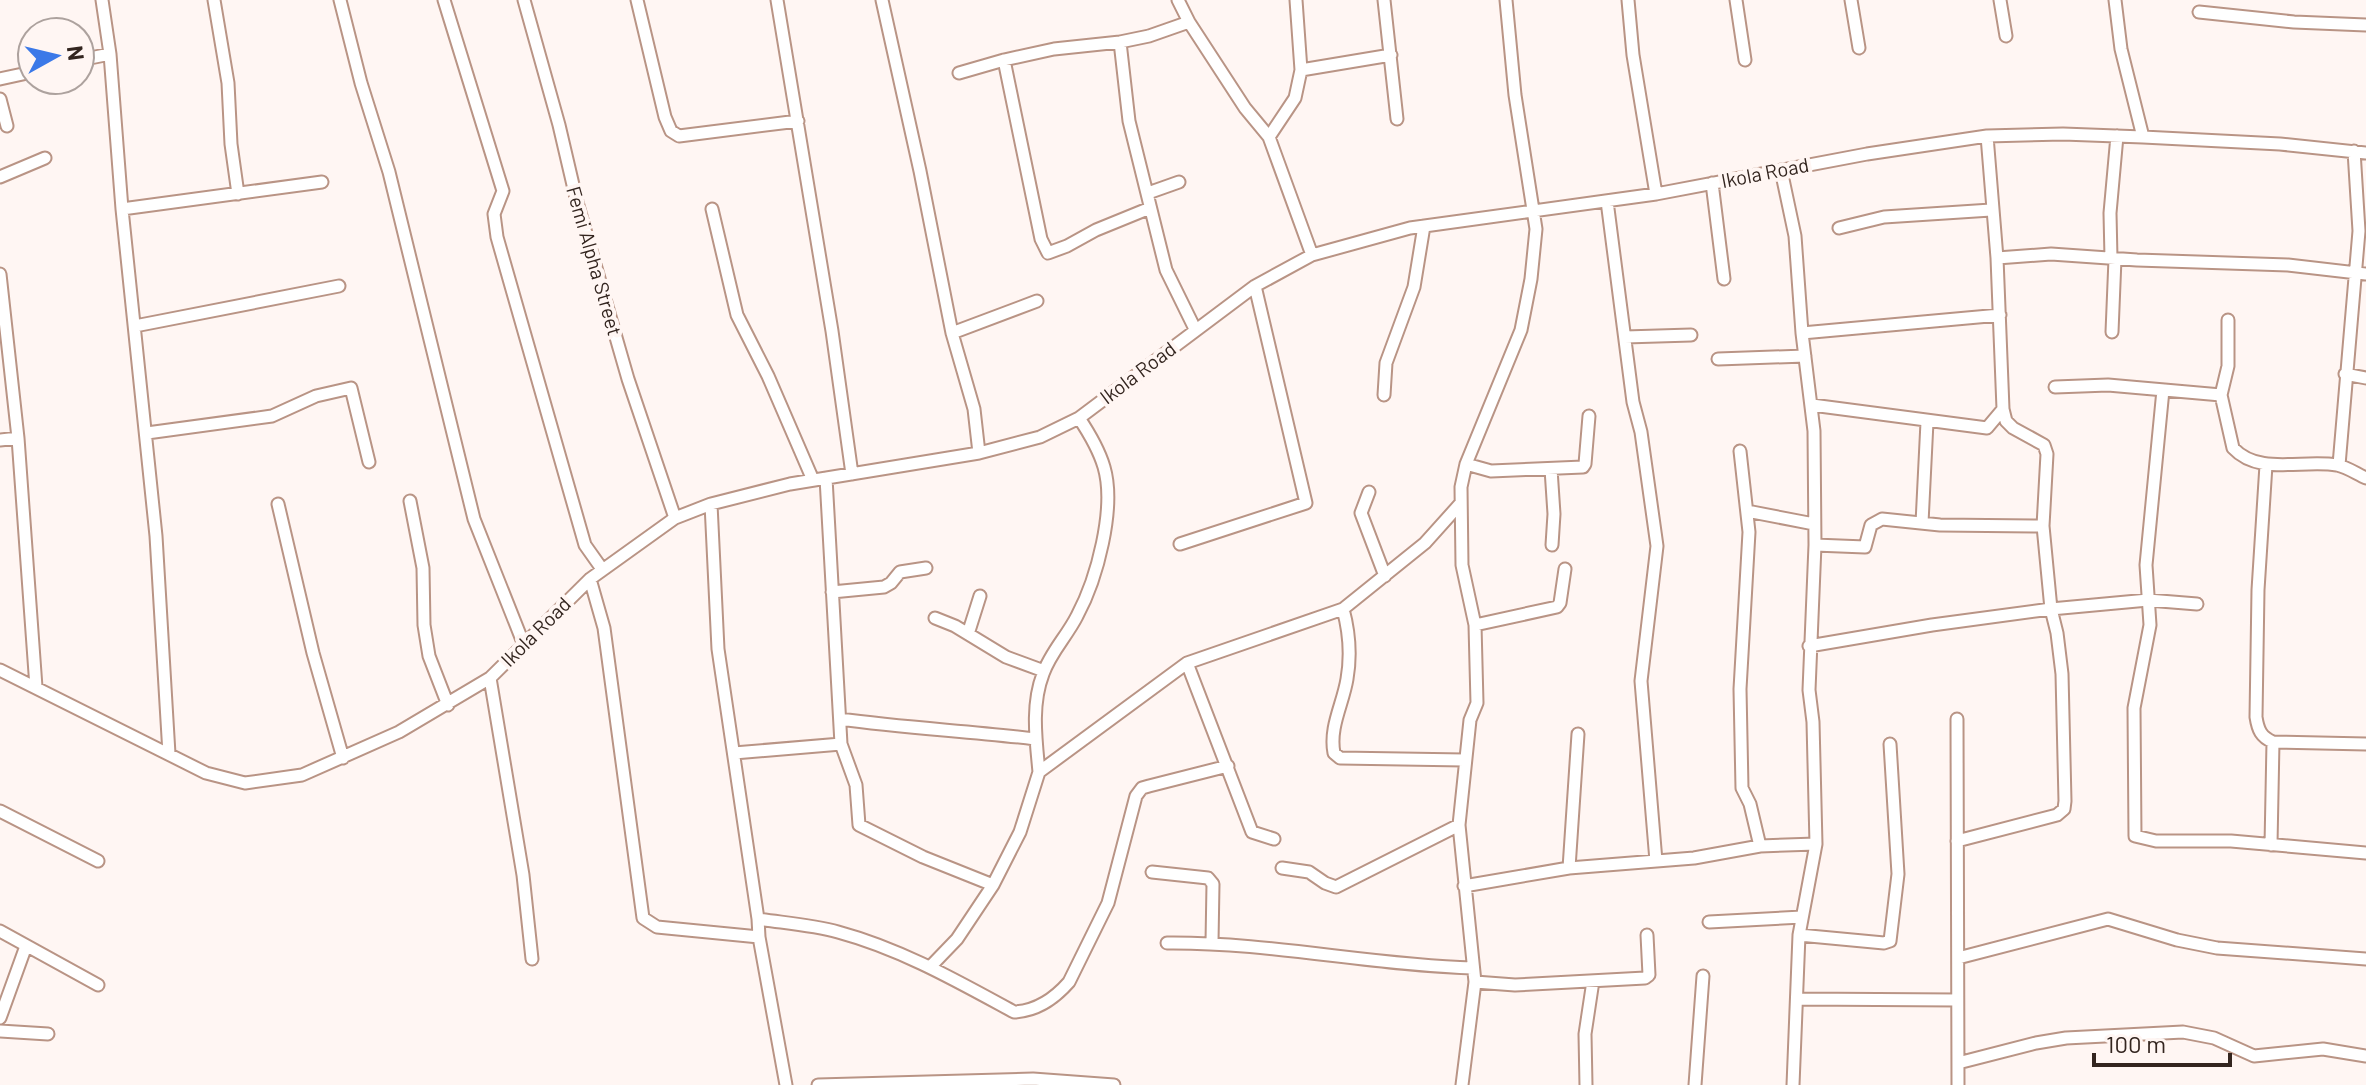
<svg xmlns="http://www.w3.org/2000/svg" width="2366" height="1085" viewBox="0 0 2366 1085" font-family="Barlow,sans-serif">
<rect width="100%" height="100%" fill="#fff6f3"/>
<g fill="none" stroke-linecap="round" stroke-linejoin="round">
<defs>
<path id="minor" d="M102,0L110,54L122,209L156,536L169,754
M214,0L228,83L231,144L238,194
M340,0L361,83L389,172L474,519L524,645
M444,0L503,191L494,214L497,237L585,545L602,569
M524,0L559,125L577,202L628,379L675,518
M637,0L665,117L671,131L679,136L798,121
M777,0L832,331L852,474
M882,0L920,171L952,333L974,409L979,453
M1178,0L1189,22L1245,108L1269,137L1312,255
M1384,0L1397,119
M1628,0L1633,55L1656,194
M1736,0L1745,60
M1851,0L1859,48
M2000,0L2006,36
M2115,0L2121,49L2143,137
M2199,12L2294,22L2366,25
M1120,42L1129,121L1166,270L1195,329
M80,60L110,54
M1004,60L1041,239L1048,253L1067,246L1096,230L1150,208
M1301,70L1391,55
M959,73L1004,60L1054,49L1120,42L1149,36L1189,22
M0,79L32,72
M0,99L7,126
M1269,137L1295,98L1301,70L1296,0
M1781,170L1795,236L1802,333L1814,431L1815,545L1809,690L1813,722L1816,844L1799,935L1793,1085
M0,177L45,158
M1712,183L1724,279
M1148,193L1179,182
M1607,201L1633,402L1641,432L1657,546L1641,681L1656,861
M122,209L322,182
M712,209L737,315L768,376L813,480
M1839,228L1884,217L1991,210
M1997,258L2051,254L2137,260L2288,265L2366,274
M2111,258L2110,213L2117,136
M0,274L18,438L36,687
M2228,320V366L2221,395L2233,448C2259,476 2303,459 2337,465C2347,467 2357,474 2366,478
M135,326L339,286
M2112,332L2115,259
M952,333L1037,301
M1802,333L2000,315
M1625,337L1691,335
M1718,359L1805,356
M2345,374L2366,378
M2055,387L2108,385L2221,395
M2163,390L2146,565L2150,625L2134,708L2135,836L2156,841H2231L2366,853
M1384,395L1386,363L1414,287L1424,226
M1812,405L1987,428L2003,409
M147,433L272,416L316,396L351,388L369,462
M0,440L18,438
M1740,451L1749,532L1740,689L1742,788L1750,804L1760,846
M1466,464L1491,471L1583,467L1585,464L1589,416
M2266,465L2258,590L2256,717C2258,730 2261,737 2273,742L2366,744
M2339,465L2359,231L2354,151
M1551,469L1554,514L1552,545
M826,478L841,744L856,785L859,825L923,857L993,885
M1369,492L1361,513L1385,576
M410,501L423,568L424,625L429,656L448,705
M278,504L313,653L343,758
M711,504L718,649L758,919L759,937L786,1085
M1460,504L1425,543L1343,609C1349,631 1351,656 1347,679C1343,704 1329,727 1334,753L1340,758L1464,760
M1747,511L1814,524
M1922,523L1927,422
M1180,544L1306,503L1255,286
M1815,545L1865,547L1871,525L1882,519L1940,525L2043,526
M590,579L604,628L643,918L657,927L759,937
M832,592L884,587L891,583L900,572L926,568
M935,618L955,626L1006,657L1044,671
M1475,625L1557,607L1560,603L1565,569
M968,634L980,596
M1809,646L1932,625L2051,609L2148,600L2197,604
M1187,663L1252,832L1274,839
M0,670L206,773L245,783L302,775L399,732L490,678L590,579L675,518L711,504L790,484L979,453L1040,437L1079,418L1255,286L1312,255L1410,228L1656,194L1867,154L1987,136L2063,134L2143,137L2280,144L2366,153
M490,678L523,875L532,959
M840,719C905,728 970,731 1035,739
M1957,719L1958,1085
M734,753L841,744
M1039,772C1036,740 1031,705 1043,674C1050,653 1067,636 1077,616C1097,579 1116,508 1104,467C1099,450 1089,433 1079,418
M0,811L98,861
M1957,841L2057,815L2064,809L2065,801L2062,674L2057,633L2051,609L2043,526L2047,454L2044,445L2013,428L2006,421L2003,409L1997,258L1987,136
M2271,845L2273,742
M1282,868L1309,872L1325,883L1336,887L1459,825
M1569,868L1578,734
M1152,872L1208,878L1213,884L1212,942
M1464,886L1569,868L1694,858L1760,846L1816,844
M758,919C785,923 813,925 838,932C901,949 957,981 1014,1012C1036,1011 1055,998 1069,982L1108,903L1136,796L1142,788L1149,786L1228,766
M1709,922L1802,917
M0,931L98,985
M1799,935L1884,943L1890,941L1898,874L1890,744
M1167,943C1269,942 1370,965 1472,968
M1958,958L2108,919L2177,940L2217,948L2366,959
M931,966L957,939L993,885L1020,832L1039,772L1187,663L1343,609
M1475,982L1515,985L1645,978L1649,975L1647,935
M1797,999L1957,1000
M0,1018L26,946
M0,1031L48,1034
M1958,1063L2036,1043L2066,1038L2183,1032L2214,1038L2254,1056L2323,1049L2366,1056
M818,1085L1033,1079L1114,1085
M1462,1085L1475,982L1459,825L1470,720L1477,703L1475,625L1462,565L1461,487L1466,464L1521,330L1531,279L1536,229L1515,95L1506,0
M1586,1085L1585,1034L1593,981
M1695,1085L1703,976"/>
</defs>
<use href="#minor" stroke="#b99485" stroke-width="15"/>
<use href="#minor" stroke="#fff" stroke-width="11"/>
</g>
<g text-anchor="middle" stroke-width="8" stroke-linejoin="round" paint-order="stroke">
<g font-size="20" fill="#33251f" stroke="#fff6f3">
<text transform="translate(1765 173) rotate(-11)" y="7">Ikola Road</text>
<text transform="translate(594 261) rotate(74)" y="7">Femi Alpha Street</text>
<text transform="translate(1138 373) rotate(-37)" y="7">Ikola Road</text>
<text transform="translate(536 632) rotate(-45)" y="7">Ikola Road</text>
</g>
</g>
<g transform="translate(56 56) rotate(82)"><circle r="38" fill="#fff6f3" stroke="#ada29e" stroke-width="2"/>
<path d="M0-6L14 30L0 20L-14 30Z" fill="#3b79e8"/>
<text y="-12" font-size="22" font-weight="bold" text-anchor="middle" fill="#33251f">N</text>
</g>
<path d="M2094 1053v12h136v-12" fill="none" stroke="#33251f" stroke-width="4"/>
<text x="2106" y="1053" font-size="24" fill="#33251f" stroke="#fff6f3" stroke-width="6" paint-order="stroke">100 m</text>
</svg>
